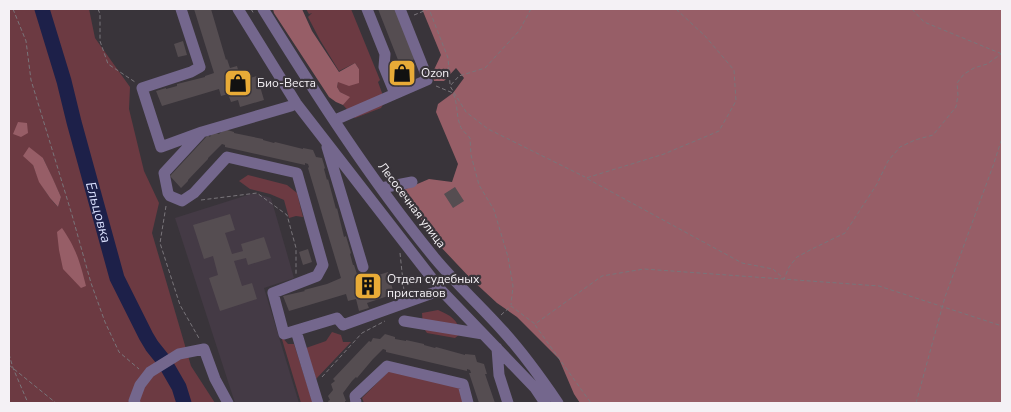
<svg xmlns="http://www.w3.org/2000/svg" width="1011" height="412" viewBox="0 0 1011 412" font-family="'Nunito Sans',sans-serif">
<rect width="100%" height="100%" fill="#39343a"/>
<path fill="#443a45" d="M254,193L271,198L294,278L264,288L299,403H235L175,218Z"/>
<path fill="#6c3a42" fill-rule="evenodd" d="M9,9H89L95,38L130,87L129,109L144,171L159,203L152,233L191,366L215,403H9ZM43,158L61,197L58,207C46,195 39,181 33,165Z
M306,9H351L380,80L378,82L385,101L381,108L355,118L343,105L349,97L340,92L337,87L338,82L359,69L355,63L339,71L320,40L308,17L312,13L309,14Z
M248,175L287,185L297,193L303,217L296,216L289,218L284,200L270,194L250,189L239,181Z
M438,310C450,315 459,320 460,334L455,338L427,333L423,327L422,313Z
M332,332L341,335L343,342H351L316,379L306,348L326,341Z
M281,336L288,344H294L313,403H301Z
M391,369L459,387L465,403H364L362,398Z"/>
<path fill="#975e67" d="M273,9H302L312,31L339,72L355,63L359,69V83L349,86L338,82L337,87L340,92L350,97L343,105L336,102L329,97L274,13Z
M422,9H1002V403H580L574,394L559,359L517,317L497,303L472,280L439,245L401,191L429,179L452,182L458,164L436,112L438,104L453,93L464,78L456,68L444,81H434L432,74L441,55Z
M18,122L27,123L28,133L21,137L13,134Z
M29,147L43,158L53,179L61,197L58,207L50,198L39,182L33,165L23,156Z
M62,228C76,248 80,262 86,286L81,288L63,269L59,250L57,232Z"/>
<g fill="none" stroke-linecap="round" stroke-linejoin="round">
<path stroke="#1d2049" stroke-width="15" id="s1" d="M42,9L64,81L74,122L117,278L146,336L152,346L164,361L179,387L184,403"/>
</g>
<path fill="#554d51" d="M194,9H211L226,60L227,59L230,68L237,66L239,73L247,71L250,78L257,76L264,100L240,107L238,100L231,102L228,94L221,96L219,89L162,106L156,91L166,88V89L177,86V84L205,77V76L214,73Z
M378,9H396L415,59L405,63L410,77L394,84L388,69L400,65Z
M183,41L187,55L178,57L174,44Z
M224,129L234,132V133L263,139V140L274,143L275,142L303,149V148L313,150L316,157L322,158L325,168L324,169L327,180L328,179L336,209L337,208L344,237L346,236L351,253L350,254L353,265H354L357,274L364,271L366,279L388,272L394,294L367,303L369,308L359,311L356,299L348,301L346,294L289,311L283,296L305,291L304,290L327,284L341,278L308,168L309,167L308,164L305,163V165L225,147V145L222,144L208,158V159L188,180V181L181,188L170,176L208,135L210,137L212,132L219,134Z
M455,187L464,201L453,208L444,194Z
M230,214L235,230L225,233L232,254L243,251L241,244L264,237L271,258L248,265L246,258L234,261L242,286L252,283L257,299L220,311L209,278L218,275L213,256L204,259L193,225Z
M308,249L312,262L303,265L299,252Z
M385,334L395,337V339L406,341V340L424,344V345L435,348L436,347L465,355V354L475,355L477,362L484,364L487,374H485L495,403H479L469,373H471L470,370L467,369V371L386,352V350L383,349L373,359L357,378L356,377L352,381L343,393L346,401H345V403H329L328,401L330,400L328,396L333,390L331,384L335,381L333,379L369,341L371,342L373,338L380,339Z"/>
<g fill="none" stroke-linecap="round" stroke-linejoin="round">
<path stroke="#79757a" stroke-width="1" stroke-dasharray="4 2.5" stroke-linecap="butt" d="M13,9L26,41L31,80L72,215L91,283L105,322L119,352L139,369
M98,9L100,14V41L108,64L135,82
M251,9L254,14
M531,9L519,31L485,68L459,76L450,86L466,112L488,129L585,177
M676,9L705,36L734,70L736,101L719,131L664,154L586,178L742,263L773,269L784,279L789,267L797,257L812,249L845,233L877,184L888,161L900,147L915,140L933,135L956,107L958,95L957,83L964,74L974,68L987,64L1001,54
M912,9L924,22L1002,54
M414,15L429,9L448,58L450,84
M436,86L453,93C458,103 456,115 460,125C461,130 467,134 470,138L471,155L479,185L494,210L508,257L513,286L511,305
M201,200L257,193L287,215L296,248V274
M166,206L160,243L180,305L200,340
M400,253L404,291L403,293
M501,315L511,306L535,324L602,276L644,269L879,286L1002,326
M535,325L591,403
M9,354L13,368L28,403
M9,365L56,403
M322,377L362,333L385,321
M916,403L945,297L993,166L1002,138"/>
<path stroke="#74678d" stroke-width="11" d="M181,9L200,67L191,72L142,88L161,147L202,132L291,106L296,103
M238,9L296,103L441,290L535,388L545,403
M263,9C315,93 370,179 433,256C454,282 480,305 503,331C523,353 541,378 558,403
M367,9L385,54L384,67L395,94
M335,120L427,80L425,72L400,9
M202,132L164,173L168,193L170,196L182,201L194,193L227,157L297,173L323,265L317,276L273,293L284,334L337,318L343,325L441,290
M327,147L363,267
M381,188L412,182
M404,321L483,334
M296,331L318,403
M497,348L499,375L508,403
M135,403L134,401L140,385L150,372L179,354L204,349L215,379L228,403
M356,403L355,396L387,366L463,384L468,403"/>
</g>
<defs>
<symbol id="shop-square" viewBox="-11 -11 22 22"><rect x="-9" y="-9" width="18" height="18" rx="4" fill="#e8ab37" stroke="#39343a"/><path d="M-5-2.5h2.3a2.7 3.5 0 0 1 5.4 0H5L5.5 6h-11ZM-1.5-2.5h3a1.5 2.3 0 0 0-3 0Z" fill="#111"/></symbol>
<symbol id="building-square" viewBox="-11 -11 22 22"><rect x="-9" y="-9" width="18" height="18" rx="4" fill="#e8ab37" stroke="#39343a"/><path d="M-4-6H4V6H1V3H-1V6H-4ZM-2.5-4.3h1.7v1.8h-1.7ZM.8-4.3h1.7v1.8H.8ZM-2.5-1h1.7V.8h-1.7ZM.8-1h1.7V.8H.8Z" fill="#111"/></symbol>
</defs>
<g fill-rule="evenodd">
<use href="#shop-square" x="386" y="57" width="32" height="32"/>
<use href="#shop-square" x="222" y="67" width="32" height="32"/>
<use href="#building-square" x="352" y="270" width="32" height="32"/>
</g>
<g text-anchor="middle" stroke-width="4.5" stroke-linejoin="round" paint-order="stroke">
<g font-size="12" fill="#f4f1f5" stroke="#39343a" text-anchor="start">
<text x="421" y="77">Ozon</text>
<text x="257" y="87">Био-Веста</text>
<text x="387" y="283">Отдел судебных<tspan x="387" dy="14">приставов</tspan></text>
</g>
<g font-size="12" fill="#f4f1f5" stroke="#39343a">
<text transform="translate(412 205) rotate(53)" y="4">Лесосечная улица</text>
</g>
<g font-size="14" font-style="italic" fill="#d9dffd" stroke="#39343a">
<text dy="5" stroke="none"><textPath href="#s1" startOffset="211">Ельцовка</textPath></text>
</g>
</g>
<rect width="1011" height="412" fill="none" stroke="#f4f1f5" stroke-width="20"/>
</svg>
